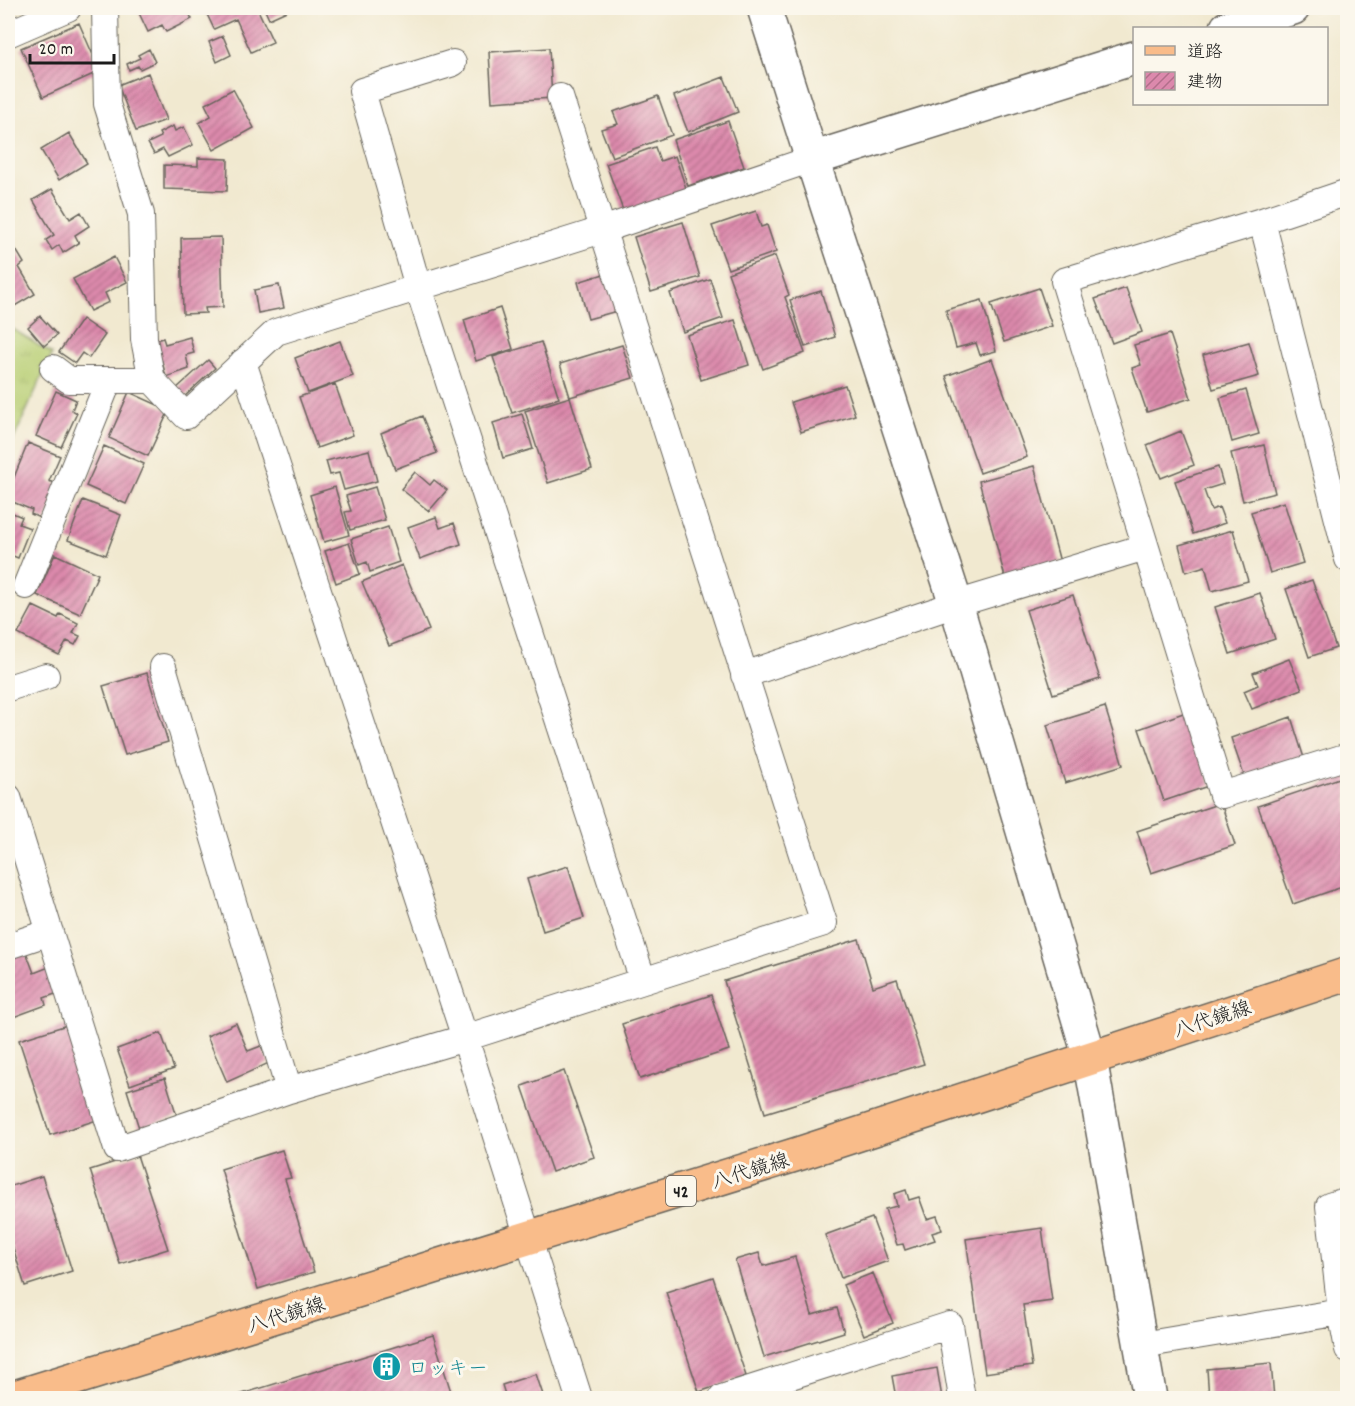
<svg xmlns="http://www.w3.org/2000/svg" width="1355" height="1406" viewBox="0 0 1355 1406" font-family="Dekko,'Klee One',sans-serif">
<defs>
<pattern id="grass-tufts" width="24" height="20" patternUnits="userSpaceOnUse" patternTransform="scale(1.5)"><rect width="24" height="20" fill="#b7ce72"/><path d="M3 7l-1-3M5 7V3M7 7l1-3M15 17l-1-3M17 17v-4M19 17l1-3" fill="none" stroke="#9db062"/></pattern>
<pattern id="building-hatch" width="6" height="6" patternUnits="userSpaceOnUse" patternTransform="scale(1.5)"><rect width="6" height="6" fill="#dc89ac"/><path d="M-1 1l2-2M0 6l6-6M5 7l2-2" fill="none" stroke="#b26f8b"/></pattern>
</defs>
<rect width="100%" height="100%" fill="#fbf7ec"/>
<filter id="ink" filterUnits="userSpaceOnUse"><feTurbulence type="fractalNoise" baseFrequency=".0167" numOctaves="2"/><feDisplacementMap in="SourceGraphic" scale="12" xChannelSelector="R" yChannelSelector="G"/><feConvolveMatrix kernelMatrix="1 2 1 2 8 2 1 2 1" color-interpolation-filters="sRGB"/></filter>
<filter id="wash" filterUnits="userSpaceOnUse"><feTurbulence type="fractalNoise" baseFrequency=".008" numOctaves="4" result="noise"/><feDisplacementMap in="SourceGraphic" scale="24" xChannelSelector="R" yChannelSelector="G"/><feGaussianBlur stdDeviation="1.35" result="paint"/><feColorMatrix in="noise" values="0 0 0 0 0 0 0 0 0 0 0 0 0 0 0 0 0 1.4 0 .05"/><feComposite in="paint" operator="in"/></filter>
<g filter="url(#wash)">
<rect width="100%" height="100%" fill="#f1e9d0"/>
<path fill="url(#grass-tufts)" stroke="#6a7547" stroke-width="1.5" d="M8,326L52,354L8,452Z"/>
<g id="blocks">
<path fill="url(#building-hatch)" d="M145,8H186L192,19L166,32L162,25L148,32L138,11Z
M204,8H257L273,42L251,52L236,19L214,29Z
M264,8H293L269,19Z
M79,23L100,71L43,97L21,48Z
M223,36L231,55L217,62L209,42Z
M549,48L552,98L492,102L489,52Z
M149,49L155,62L140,69L138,66L129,70L127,64L140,58L138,55Z
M148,73L166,120L136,131L118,85Z
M724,77L738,112L688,132L674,96Z
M233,89L254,128L214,150L199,123L211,116L205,104Z
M658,96L672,135L612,157L601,129L618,124L613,112Z
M728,121L744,167L688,186L673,140Z
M173,126L175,131L184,127L193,145L168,157L163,149L154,154L148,143L161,137L159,133Z
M69,133L87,163L59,180L41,150Z
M655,147L660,161L675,156L687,191L624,213L606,164Z
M198,158L228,159L227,191L164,189V165L198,166Z
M52,189L70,219L81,212L89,226L75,235L79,243L63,253L59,245L52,250L46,240L54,235L33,200Z
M756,211L761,227L767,225L776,252L728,269L712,226Z
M683,222L700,277L651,292L634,237Z
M221,237L223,307L205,308L206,313L183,314L181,238Z
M8,243L12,250L15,248L24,263L19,267L35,294L8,310Z
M775,256L789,295L785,297L805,353L763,369L728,273Z
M114,257L127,282L105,293L109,302L90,311L73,279Z
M607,273L617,311L588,319L578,282Z
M710,279L723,318L683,332L670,293Z
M279,285L284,308L258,313L254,290Z
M1039,288L1052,326L1004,342L991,304Z
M1126,288L1142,332L1112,343L1095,299Z
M821,291L835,337L805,347L790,300Z
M982,300L996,351L980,355L976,343L956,348L946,310Z
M500,308L513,349L476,361L464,320Z
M40,316L57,335L44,346L28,327Z
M82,319L105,335L89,358L82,353L75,363L59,352Z
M735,320L749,365L701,380L687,335Z
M1170,334L1191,398L1147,412L1132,368L1141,365L1134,345Z
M190,337L194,353L186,355L189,369L166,377L162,361L158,363L156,340L163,338L165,344Z
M340,341L353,376L308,393L295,358Z
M541,342L559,398L512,413L493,357Z
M1249,342L1259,376L1213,389L1203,355Z
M622,345L633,378L570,397L560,364Z
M992,359L1027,457L980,473L946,376Z
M208,360L215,368L184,397L176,389Z
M335,384L353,435L317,448L299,397Z
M845,385L855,415L801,432L791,402Z
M1246,390L1259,434L1232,442L1220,398Z
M56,391L76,400L72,410L77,413L61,447L36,436Z
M129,392L169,410L148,456L109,438Z
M570,397L592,469L548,483L525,411Z
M522,414L533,449L503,458L493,423Z
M422,416L437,453L395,469L381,433Z
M1181,431L1194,465L1161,478L1147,445Z
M28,443L60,456L49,481L61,486L46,521L31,514L32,510L8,500V492Z
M1264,445L1275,493L1243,501L1231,453Z
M104,446L144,464L126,504L86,486Z
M369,450L377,481L344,490L339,473L330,475L326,461Z
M1034,466L1060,562L1005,577L979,481Z
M1218,467L1223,484L1204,490L1211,510L1219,507L1225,523L1193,534L1175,481Z
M415,472L430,485L434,480L447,490L429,511L401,489Z
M335,487L349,535L324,542L310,495Z
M375,487L385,520L350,530L345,512L351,511L346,496Z
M83,500L121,515L106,555L68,540Z
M1284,502L1303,563L1270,573L1251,512Z
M8,511L22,517L19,524L30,528L18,558L8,554Z
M436,517L440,528L454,523L461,544L420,559L408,527Z
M388,527L399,562L370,572L367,562L359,565L351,539Z
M1233,530L1248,581L1212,591L1205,566L1186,572L1179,545Z
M349,543L360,574L336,583L325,551Z
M55,554L98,574L80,614L37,595Z
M402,565L429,630L389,646L362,582Z
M1312,580L1336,648L1309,657L1286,589Z
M1260,593L1275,639L1230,654L1215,607Z
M1073,595L1100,679L1053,694L1026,610Z
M33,606L58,618L60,614L78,623L73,633L80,636L75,645L67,641L59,655L18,634Z
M1289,659L1302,689L1252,709L1244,691L1258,685L1253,673Z
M147,673L168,742L125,755L103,686Z
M1105,707L1123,765L1065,783L1047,725Z
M1186,712L1211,785L1164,801L1139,729Z
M1291,717L1304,758L1245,778L1231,738Z
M1348,775V885L1293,904L1258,806Z
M1221,803L1235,845L1151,873L1137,831Z
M568,866L584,918L543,931L527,879Z
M859,939L873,987L897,979L924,1064L765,1113L724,981Z
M25,949L34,973L49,967L58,993L44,998L46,1005L8,1019V955Z
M711,995L729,1050L640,1079L622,1024Z
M236,1023L248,1051L261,1046L269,1063L227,1082L207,1036Z
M67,1025L97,1120L50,1135L19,1040Z
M161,1033L174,1069L130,1085L117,1049Z
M564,1071L594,1157L552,1172L522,1086Z
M165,1078L177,1116L139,1128L127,1090Z
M282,1150L291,1178L285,1179L314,1272L258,1289L221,1169Z
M137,1155L168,1249L120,1264L90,1170Z
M42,1176L72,1271L25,1286L8,1232V1187Z
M906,1190L909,1200L919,1197L927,1219L937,1216L942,1230L932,1233L935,1240L905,1250L903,1244L897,1245L885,1209L897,1206L894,1194Z
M872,1218L888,1261L841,1278L825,1235Z
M1042,1228L1052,1301L1023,1305L1032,1366L985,1373L966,1239Z
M759,1253L763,1266L795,1257L812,1315L837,1308L844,1332L764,1357L735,1260Z
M873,1273L893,1323L864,1335L843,1285Z
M713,1277L746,1376L699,1392L666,1292Z
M433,1335L453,1398H229Z
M1271,1363L1274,1398H1209L1207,1369Z
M937,1368L942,1398H896L892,1376Z
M536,1374L544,1398H506L502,1385Z
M852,1392L853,1398H816V1397Z"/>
</g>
</g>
<g filter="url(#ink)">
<use href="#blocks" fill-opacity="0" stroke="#67645b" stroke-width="1.5"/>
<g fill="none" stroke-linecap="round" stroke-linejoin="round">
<defs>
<path id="minor" d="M105,8L107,104L141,214L144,339L152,380
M8,34L68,8
M453,63L362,91L418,287L643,981L824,923L560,97
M1348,192L1262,221L1064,281L1222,795L1348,756
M1262,221L1348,559
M243,362L465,1038L643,981
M53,368L69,380H152L186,416L276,332L602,230L812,159
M26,586L109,380
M163,667L289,1090
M744,675L956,604L1145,547
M8,688L46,676
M8,797L117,1149L289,1090L465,1038L579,1398
M8,946L50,932
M1348,1200L1329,1206L1341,1312L1348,1349
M1142,1345L1341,1312
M722,1398L950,1325L962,1398"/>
<path id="tertiary" d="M764,8L812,159
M1227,28L1293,8
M1134,58L812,159L956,604L1090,1058L1150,1398"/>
<path id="primary" d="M12,1398L801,1153L1348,974"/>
</defs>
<use href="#minor" stroke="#67645b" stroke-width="28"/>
<use href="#tertiary" stroke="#67645b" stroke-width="36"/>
<use href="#primary" stroke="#67645b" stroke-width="36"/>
<use href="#minor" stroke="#fff" stroke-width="26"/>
<use href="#tertiary" stroke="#fff" stroke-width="33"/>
<use href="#primary" stroke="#f9bc8a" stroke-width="33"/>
</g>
</g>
<defs>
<symbol id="building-disc" viewBox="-11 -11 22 22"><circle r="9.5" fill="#0f9aa8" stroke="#fbf7ec"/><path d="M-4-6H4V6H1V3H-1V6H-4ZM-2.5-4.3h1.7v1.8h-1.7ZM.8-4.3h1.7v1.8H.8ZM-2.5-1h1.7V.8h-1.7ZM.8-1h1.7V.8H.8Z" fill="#fff"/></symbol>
</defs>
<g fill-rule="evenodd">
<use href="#building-disc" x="370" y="1350" width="33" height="33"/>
</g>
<g text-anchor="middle" stroke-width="6" stroke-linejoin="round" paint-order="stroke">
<rect fill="#fbf7ec" stroke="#5f5e5a" stroke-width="1.5" x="666" y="1176" width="30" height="30" rx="4.5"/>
<g font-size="18" font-weight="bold" fill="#1c1c1c">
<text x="681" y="1197">42</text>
</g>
<g font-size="20" fill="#1c1c1c" stroke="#fbf7ec">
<text transform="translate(1212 1018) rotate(-18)" y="7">八代鏡線</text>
<text transform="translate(750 1170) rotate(-17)" y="7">八代鏡線</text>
<text transform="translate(286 1314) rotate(-17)" y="7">八代鏡線</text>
</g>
<g font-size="20" fill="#0d838f" stroke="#fbf7ec" text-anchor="start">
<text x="408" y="1374">ロッキー</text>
</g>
</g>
<rect width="1355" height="1406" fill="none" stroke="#fbf7ec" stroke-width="30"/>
<rect x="1133" y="27" width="195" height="78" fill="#fbf7ec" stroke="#a29f99" stroke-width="1.5"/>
<rect x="1145" y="46" width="30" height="9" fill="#f9bc8a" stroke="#a29f99" stroke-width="1.5"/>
<text x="1187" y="57" font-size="18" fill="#1c1c1c">道路</text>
<rect x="1145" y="72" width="30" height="18" fill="url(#building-hatch)" stroke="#a29f99" stroke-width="1.5"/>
<text x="1187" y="87" font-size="18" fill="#1c1c1c">建物</text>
<path d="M30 54v9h84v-9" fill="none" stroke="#1c1c1c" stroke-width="3"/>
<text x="39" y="54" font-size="18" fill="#1c1c1c" stroke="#fbf7ec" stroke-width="4.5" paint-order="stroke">20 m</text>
</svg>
